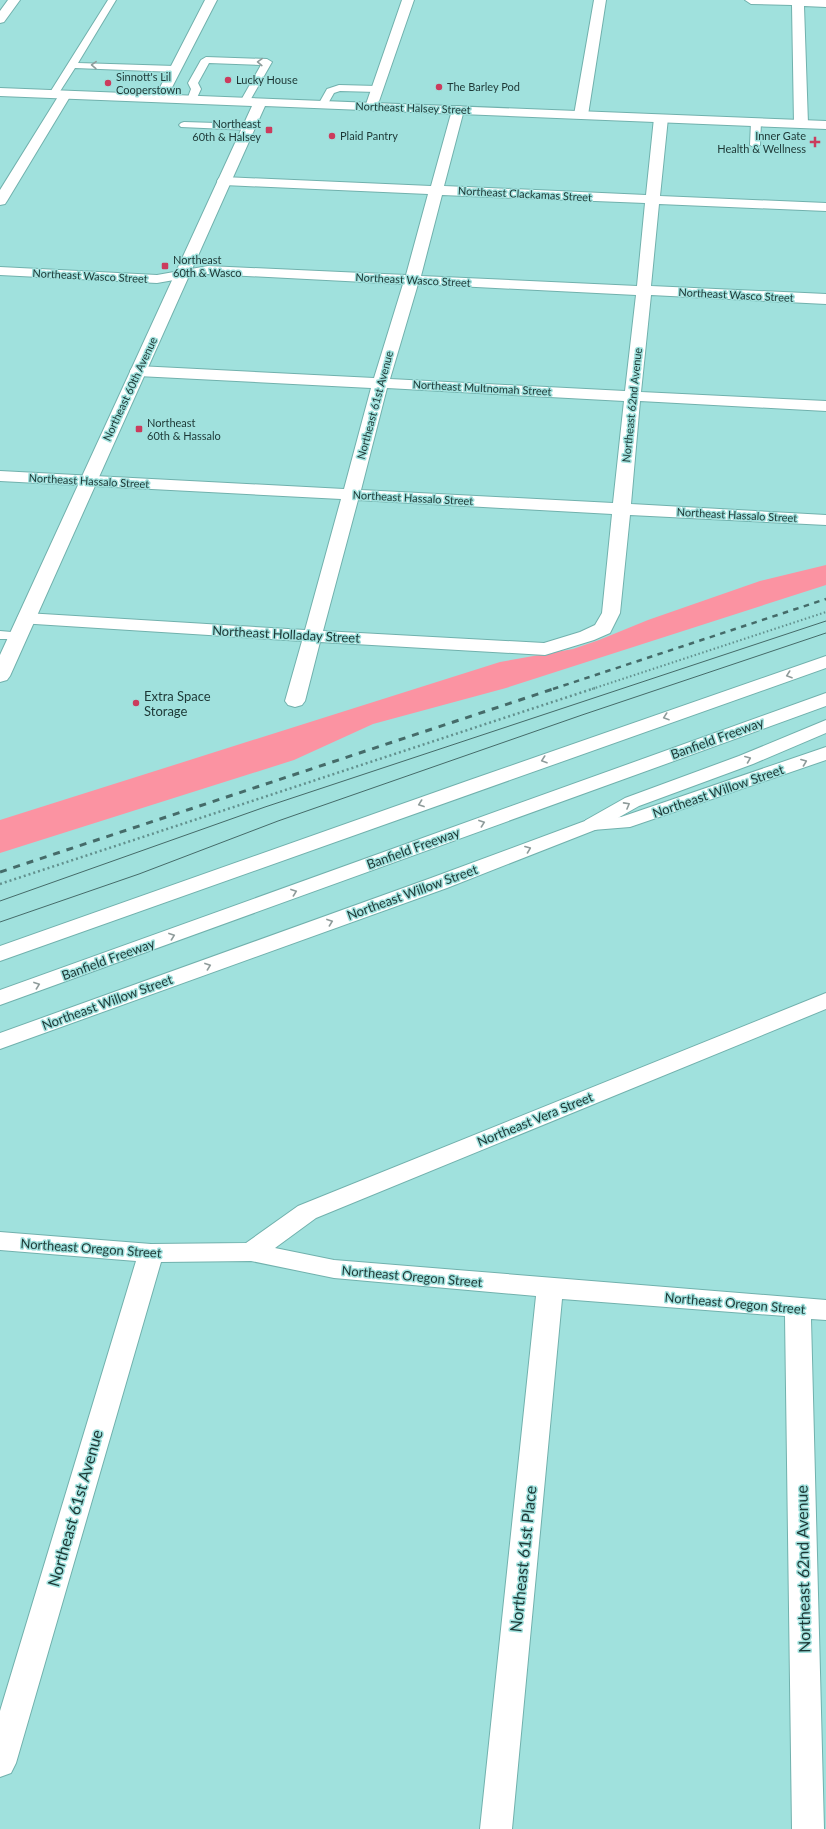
<svg xmlns="http://www.w3.org/2000/svg" width="826" height="1829" viewBox="0 0 826 1829" font-family="Lato,sans-serif">
<rect width="100%" height="100%" fill="#a0e1dd"/>
<path fill="#fb93a2" d="M826,565V585L506,688L373,724L294,760L0,853V820L500,662L573,649L599,640L648,620L760,581Z"/>
<g fill="none" stroke-linecap="round" stroke-linejoin="round">
<defs>
<path id="lane" d="M108,0H116L78,63L175,66L180,69L175,72L75,68L57,96H51L49,94Z
M206,57L267,59L272,62L248,104H242L240,102L261,65L209,63L198,83L201,89L195,102H189L187,100L191,89L188,83L201,60Z
M339,85L377,86L382,89L377,92L340,91L334,93L326,107H320L318,105L327,89Z
M756,119L761,122L760,145L755,148L750,145L751,122Z
M184,122L249,124L254,127L249,130L181,127L179,125L181,123Z
M0,631L23,633L25,636L23,639H0Z"/>
<path id="street" d="M8,0H20L4,22L0,23V11Z
M205,0H217L166,99L165,102H155L154,99Z
M402,0H414L377,107L376,110H366L365,107Z
M594,0H606L588,115L586,118H576L574,115Z
M745,0H826V7L804,6L808,124L806,127H796L794,124L792,5L751,4Z
M65,91L70,92L71,95L7,201L5,204L0,205V190L59,95L60,92Z
M458,106L463,107L464,110L444,186L646,195L654,118L656,115H666L668,118L660,196L826,203V211L659,204L651,286L826,294V304L651,295L641,392L826,401V411L640,401L631,504L826,515V525L630,515L620,613L610,633L594,640L545,655L320,642L305,701L302,705L295,707L288,705L285,701L302,641L19,623L17,619L19,615L26,613L305,630L341,499L0,481V471L344,489L371,388L138,376L132,374L130,371L132,368L138,366L374,378L403,284L208,274L157,283L0,275V267L157,275L208,266L406,275L428,194L224,185L219,184L217,181L219,178L224,177L431,186L452,110L453,107ZM442,195L645,203L637,286L421,276ZM418,284L636,295L625,391L390,379ZM387,388L624,401L613,503L361,490ZM358,500L612,514L602,613L595,625L580,632L544,643L323,631Z
M826,747V760L630,827L593,830L586,828L583,824L586,820L621,817Z
M826,993V1009L316,1218L275,1248L334,1260L826,1300V1320L811,1319L824,1829H792L785,1316L562,1299L512,1829H480L536,1296L334,1278L251,1261L161,1262L16,1763L11,1773L0,1777V1711L136,1261L0,1250V1232L151,1244L246,1243L298,1206Z"/>
<path id="secondary" d="M0,88L826,121V129L265,106L10,676L7,680L0,682V655L252,106L0,96Z
M593,818L600,820L603,824L600,828L447,888L0,1049V1033L431,878Z"/>
<path id="highway" d="M826,656V668L0,961V946L467,781Z
M826,693V706L0,1005V990Z
M826,720V733L753,764L639,806L600,828L593,830L586,828L583,824L586,820L625,798L739,756Z"/>
</defs>
<use href="#lane" stroke="#71b1ad" stroke-width="2"/>
<use href="#street" stroke="#71b1ad" stroke-width="2"/>
<use href="#secondary" stroke="#71b1ad" stroke-width="2"/>
<use href="#highway" stroke="#71b1ad" stroke-width="2"/>
<path stroke="#62918e" stroke-width="2" stroke-dasharray="1.5 2.5" stroke-linecap="butt" d="M592,689L826,612"/>
<path stroke="#62918e" stroke-width="2.5" stroke-dasharray="2 3" stroke-linecap="butt" d="M0,884L595,688"/>
<use href="#lane" fill="#fff" fill-rule="evenodd"/>
<use href="#street" fill="#fff" fill-rule="evenodd"/>
<use href="#secondary" fill="#fff" fill-rule="evenodd"/>
<use href="#highway" fill="#fff" fill-rule="evenodd"/>
<path stroke="#456b69" stroke-width="1" d="M0,901L265,807L826,621
M0,922L139,874L278,821L582,715L826,633"/>
<path stroke="#456b69" stroke-width="2.5" stroke-dasharray="5.5 5.5" stroke-linecap="butt" d="M553,689L826,599"/>
<path stroke="#456b69" stroke-width="3" stroke-dasharray="7 7" stroke-linecap="butt" d="M0,872L556,688"/>
</g>
<defs><path id="oneway-chevron" d="M-2-3.5L2.5 0L-2 3.5" fill="none" stroke-width="1.6" stroke-linecap="round" stroke-linejoin="round"/></defs>
<g stroke="#8e9b9a">
<use href="#oneway-chevron" transform="translate(260 62) rotate(-178)"/>
<use href="#oneway-chevron" transform="translate(94 65) rotate(-178)"/>
<use href="#oneway-chevron" transform="translate(789 675) rotate(161)"/>
<use href="#oneway-chevron" transform="translate(666 717) rotate(161)"/>
<use href="#oneway-chevron" transform="translate(748 759) rotate(-22)"/>
<use href="#oneway-chevron" transform="translate(544 760) rotate(161)"/>
<use href="#oneway-chevron" transform="translate(804 762) rotate(-21)"/>
<use href="#oneway-chevron" transform="translate(421 804) rotate(160)"/>
<use href="#oneway-chevron" transform="translate(627 805) rotate(-29)"/>
<use href="#oneway-chevron" transform="translate(482 823) rotate(-20)"/>
<use href="#oneway-chevron" transform="translate(528 849) rotate(-21)"/>
<use href="#oneway-chevron" transform="translate(294 892) rotate(-20)"/>
<use href="#oneway-chevron" transform="translate(330 922) rotate(-20)"/>
<use href="#oneway-chevron" transform="translate(172 936) rotate(-20)"/>
<use href="#oneway-chevron" transform="translate(208 966) rotate(-20)"/>
<use href="#oneway-chevron" transform="translate(37 985) rotate(-20)"/>
</g>
<g fill="#cb3c5d" stroke="#a0e1dd" stroke-width="1.5">
<circle cx="228" cy="80" r="4"/>
<circle cx="108" cy="83" r="4"/>
<circle cx="439" cy="87" r="4"/>
<rect x="265" y="126" width="8" height="8" rx="2"/>
<circle cx="332" cy="136" r="4"/>
<path d="M813 136h4v4h4v4h-4v4h-4v-4h-4v-4h4z"/>
<rect x="161" y="262" width="8" height="8" rx="2"/>
<rect x="135" y="425" width="8" height="8" rx="2"/>
<circle cx="136" cy="703" r="4"/>
</g>
<g text-anchor="middle" stroke-width="3" stroke-linejoin="round" paint-order="stroke">
<g font-size="11" fill="#1c3735" stroke="#a0e1dd" text-anchor="start">
<text x="116" y="81">Sinnott's Lil<tspan x="116" dy="13">Cooperstown</tspan></text>
<text x="236" y="84">Lucky House</text>
<text x="447" y="91">The Barley Pod</text>
<text x="261" y="128" text-anchor="end">Northeast<tspan x="261" dy="13">60th &amp; Halsey</tspan></text>
<text x="340" y="140">Plaid Pantry</text>
<text x="806" y="140" text-anchor="end">Inner Gate<tspan x="806" dy="13">Health &amp; Wellness</tspan></text>
<text x="173" y="264">Northeast<tspan x="173" dy="13">60th &amp; Wasco</tspan></text>
<text x="147" y="427">Northeast<tspan x="147" dy="13">60th &amp; Hassalo</tspan></text>
</g>
<g font-size="11" fill="#1c3735" stroke="#a0e1dd">
<text transform="translate(413 108) rotate(2)" y="4">Northeast Halsey Street</text>
<text transform="translate(525 194) rotate(3)" y="4">Northeast Clackamas Street</text>
<text transform="translate(90 276) rotate(3)" y="4">Northeast Wasco Street</text>
<text transform="translate(413 280) rotate(3)" y="4">Northeast Wasco Street</text>
<text transform="translate(736 295) rotate(3)" y="4">Northeast Wasco Street</text>
<text transform="translate(482 388) rotate(3)" y="4">Northeast Multnomah Street</text>
<text transform="translate(130 389) rotate(-65)" y="4">Northeast 60th Avenue</text>
<text transform="translate(375 405) rotate(-75)" y="4">Northeast 61st Avenue</text>
<text transform="translate(632 405) rotate(-84)" y="4">Northeast 62nd Avenue</text>
<text transform="translate(89 481) rotate(3)" y="4">Northeast Hassalo Street</text>
<text transform="translate(413 498) rotate(3)" y="4">Northeast Hassalo Street</text>
<text transform="translate(737 515) rotate(3)" y="4">Northeast Hassalo Street</text>
</g>
<g font-size="13" fill="#1c3735" stroke="#a0e1dd">
<text transform="translate(286 634) rotate(3)" y="5">Northeast Holladay Street</text>
<text transform="translate(717 738) rotate(-20)" y="5">Banfield Freeway</text>
<text transform="translate(718 791) rotate(-19)" y="5">Northeast Willow Street</text>
<text transform="translate(413 848) rotate(-20)" y="5">Banfield Freeway</text>
<text transform="translate(412 892) rotate(-20)" y="5">Northeast Willow Street</text>
<text transform="translate(108 959) rotate(-20)" y="5">Banfield Freeway</text>
<text transform="translate(107 1002) rotate(-20)" y="5">Northeast Willow Street</text>
<text transform="translate(535 1119) rotate(-22)" y="5">Northeast Vera Street</text>
<text transform="translate(91 1248) rotate(4)" y="5">Northeast Oregon Street</text>
<text transform="translate(412 1276) rotate(5)" y="5">Northeast Oregon Street</text>
<text transform="translate(735 1303) rotate(5)" y="5">Northeast Oregon Street</text>
</g>
<g font-size="13" fill="#1c3735" stroke="#a0e1dd" text-anchor="start">
<text x="144" y="701">Extra Space<tspan x="144" dy="15">Storage</tspan></text>
</g>
<g font-size="16" fill="#1c3735" stroke="#a0e1dd">
<text transform="translate(75 1508) rotate(-74)" y="6">Northeast 61st Avenue</text>
<text transform="translate(523 1559) rotate(-84)" y="6">Northeast 61st Place</text>
<text transform="translate(803 1569) rotate(-91)" y="6">Northeast 62nd Avenue</text>
</g>
</g>
</svg>
